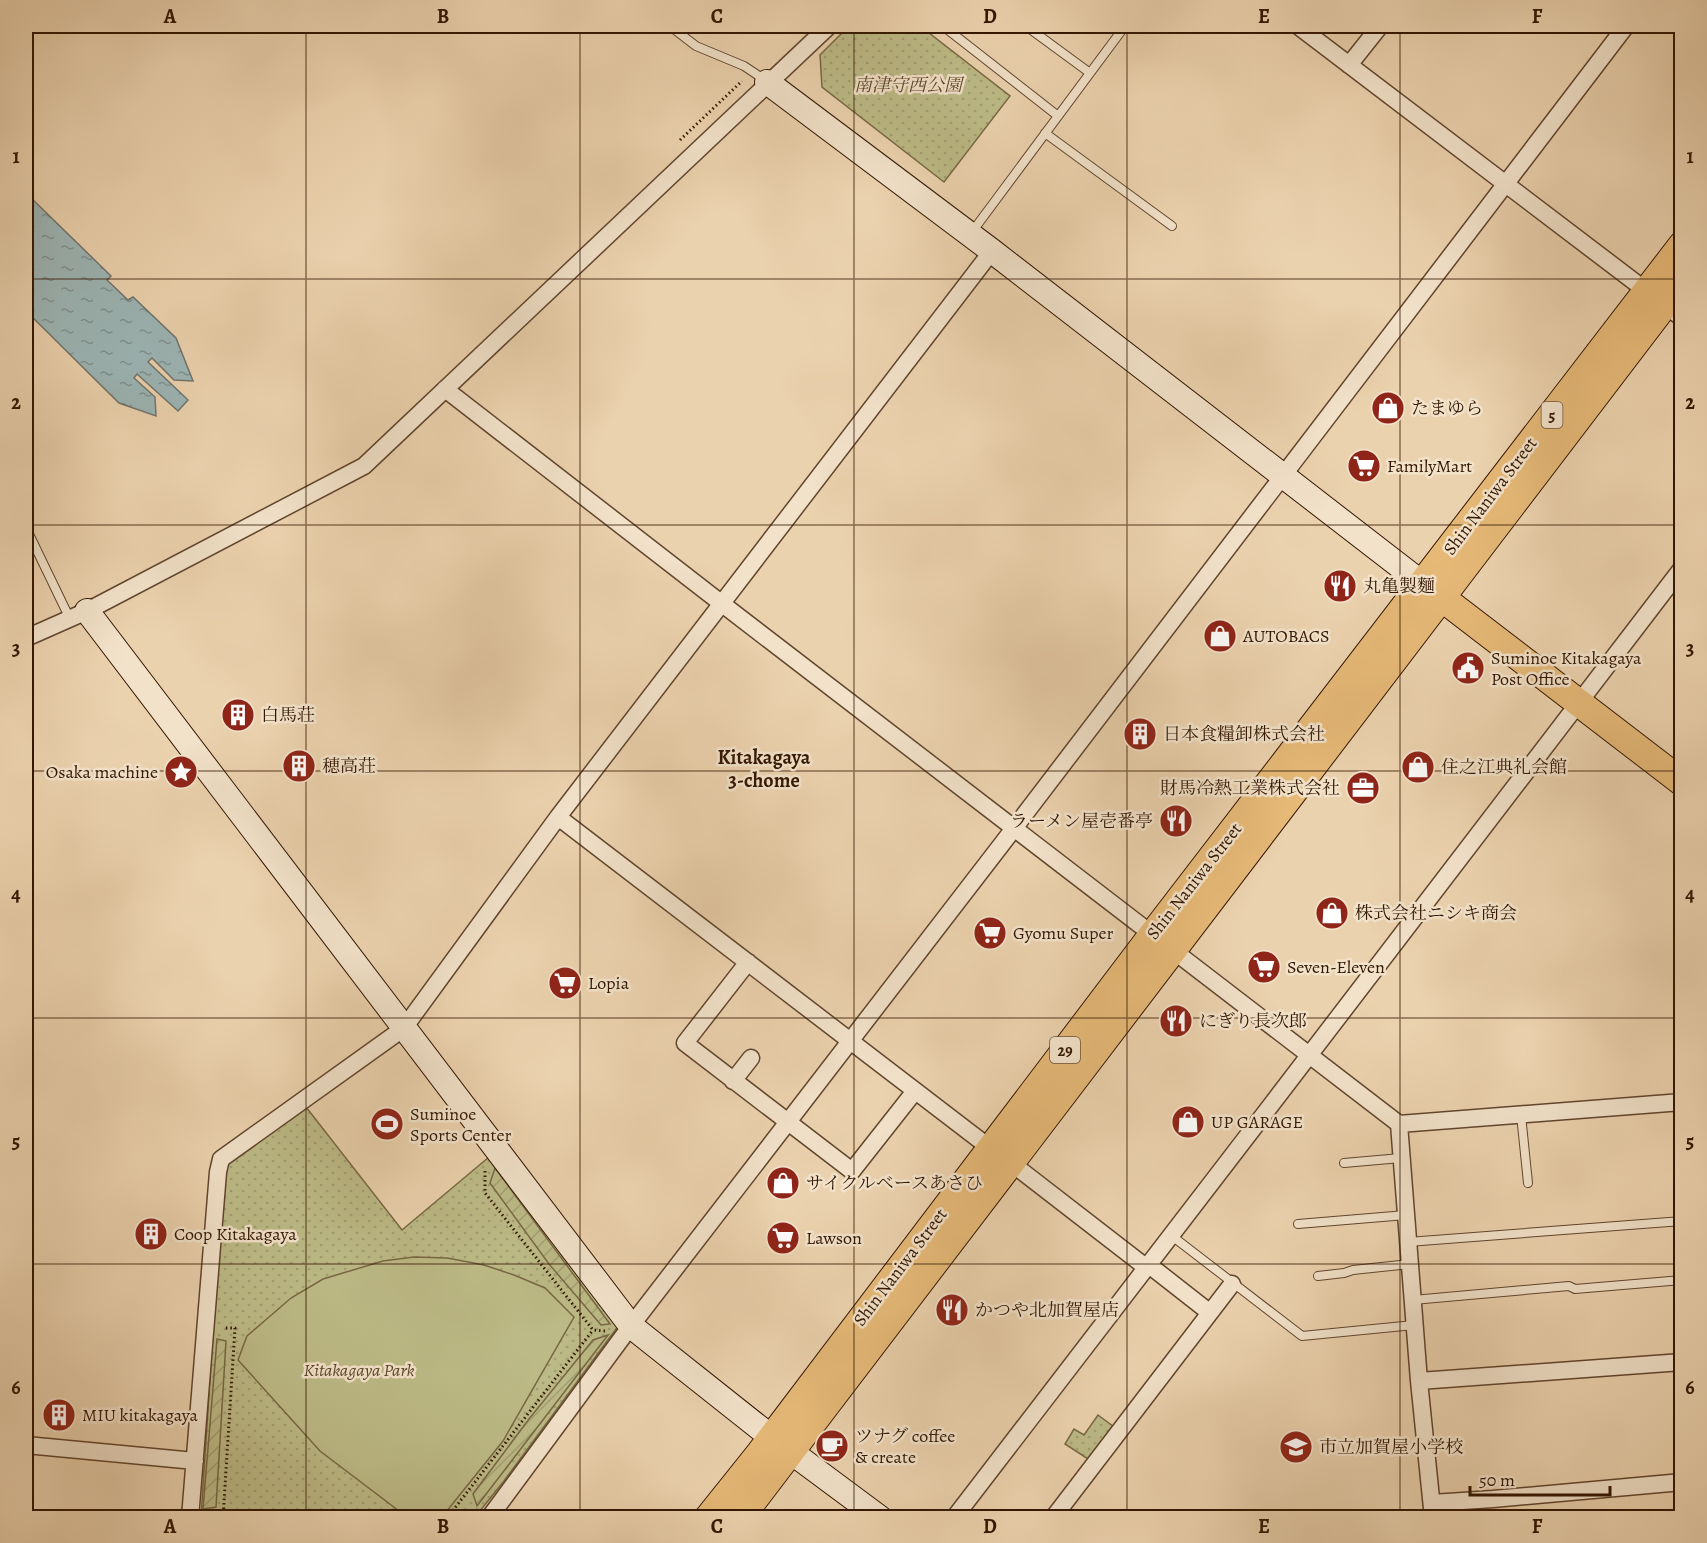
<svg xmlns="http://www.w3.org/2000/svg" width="1707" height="1543" viewBox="0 0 1707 1543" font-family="Alegreya,'Noto Serif JP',serif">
<defs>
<pattern id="grass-dots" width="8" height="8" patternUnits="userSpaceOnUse" patternTransform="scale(1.5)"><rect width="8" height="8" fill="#bcba86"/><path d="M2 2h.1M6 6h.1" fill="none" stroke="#a29f72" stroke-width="1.8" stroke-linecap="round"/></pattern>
<pattern id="garden-furrows" width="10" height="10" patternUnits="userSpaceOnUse" patternTransform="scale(1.5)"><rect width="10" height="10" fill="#bcba86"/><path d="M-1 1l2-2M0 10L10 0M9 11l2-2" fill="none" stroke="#a29f72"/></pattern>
<pattern id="water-ripples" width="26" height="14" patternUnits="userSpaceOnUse" patternTransform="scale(1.5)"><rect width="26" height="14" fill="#9cb5b5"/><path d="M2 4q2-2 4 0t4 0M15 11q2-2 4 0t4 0" fill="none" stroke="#809291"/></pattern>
</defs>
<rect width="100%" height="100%" fill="#ebd2ae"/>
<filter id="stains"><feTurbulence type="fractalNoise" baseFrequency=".00333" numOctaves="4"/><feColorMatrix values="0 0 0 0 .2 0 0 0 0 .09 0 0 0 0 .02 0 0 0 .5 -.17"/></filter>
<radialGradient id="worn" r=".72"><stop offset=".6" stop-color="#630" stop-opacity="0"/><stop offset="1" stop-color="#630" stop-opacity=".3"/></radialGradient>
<path fill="url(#grass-dots)" stroke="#786844" stroke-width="1.5" d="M849,26H920L1010,96L944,182L822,87L820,55Z
M306,1107L402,1230L489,1157L619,1325L504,1481L475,1517L201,1518L213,1332L227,1161Z
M1098,1415L1114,1427L1088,1459L1065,1444L1074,1429L1084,1435Z"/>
<path fill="url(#garden-furrows)" stroke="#786844" stroke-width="1.5" d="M495,1168L610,1324L601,1325L549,1264L490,1183Z
M608,1335L477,1506L473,1494L529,1419L593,1340Z
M217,1339L226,1341L216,1507L203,1509Z"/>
<path fill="#bcba86" stroke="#786844" stroke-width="1.5" d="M414,1257L447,1258L484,1265L514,1275L545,1288L574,1317L503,1441L442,1517H407L320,1451L238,1360L247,1336L291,1298L323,1279L383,1261Z"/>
<path fill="url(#water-ripples)" stroke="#72756d" stroke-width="1.5" d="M26,193L111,276L107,280L128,300L133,297L176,338L193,381L174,380L152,358L148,362L188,400L178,411L137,374L134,378L155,397L156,416L119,403L26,311Z"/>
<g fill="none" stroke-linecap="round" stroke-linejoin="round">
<defs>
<path id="lane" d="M670,26L696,46L744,66L765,80
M943,26L1058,116
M1026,26L1090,73
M1045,133L1172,226
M972,232L1125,26
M26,535L29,534L70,619
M1521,1115L1528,1183
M1344,1163L1401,1158
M1298,1224L1406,1215
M1172,1236L1302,1336L1414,1325
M1408,1242L1682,1221
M1318,1276L1344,1273L1353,1270L1410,1264
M1413,1300L1569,1286L1575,1289L1682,1280"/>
<path id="street" d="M1298,26L1682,318
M1349,65L1380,26
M445,389L721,603L1399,1124L1682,1102
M26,638L87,611L364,466L829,26
M558,817L990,1148
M748,962L685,1043L852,1171L915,1091
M733,1081L751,1058
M1399,1124L1419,1381L1433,1518
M1010,1162L1147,1268
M1149,1265L1209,1312
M1419,1381L1682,1362
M26,1445L195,1461
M1432,1503L1493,1499L1682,1482
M190,1518L218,1172L221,1159L404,1028L558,817L992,251
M489,1518L627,1331L1015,827L1626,26
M954,1518C1196,1201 1442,886 1682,568
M1053,1518L1232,1284"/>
<path id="secondary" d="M767,82L992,251L1423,584
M87,611L631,1326L771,1437L880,1518"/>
<path id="primary" d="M1429,588L1682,782
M708,1518L760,1453L1153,934L1682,245
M740,1518L1682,282"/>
</defs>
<use href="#lane" stroke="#61452d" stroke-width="10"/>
<use href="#street" stroke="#61452d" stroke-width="19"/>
<use href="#secondary" stroke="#331602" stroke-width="26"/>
<use href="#primary" stroke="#331602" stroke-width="29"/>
<path stroke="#331602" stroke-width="3" stroke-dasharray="1.5 3" stroke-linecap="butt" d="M680,140L742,81
M485,1171V1193L593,1330L605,1331
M452,1512L458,1518
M223,1518L235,1328H223
M447,1518L593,1330"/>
<use href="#lane" stroke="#f2e2ca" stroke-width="8"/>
<use href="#street" stroke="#f2e2ca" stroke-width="16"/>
<use href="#secondary" stroke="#f2e2ca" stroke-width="24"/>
<use href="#primary" stroke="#e6b977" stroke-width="27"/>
</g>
<path fill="none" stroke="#331602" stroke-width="1.5" stroke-opacity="0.55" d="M306,26V1518M580,26V1518M854,26V1518M1127,26V1518M1400,26V1518M26,279H1682M26,525H1682M26,771H1682M26,1018H1682M26,1264H1682"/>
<defs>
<symbol id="shop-disc" viewBox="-11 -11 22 22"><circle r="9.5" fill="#8f2418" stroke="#f2e2ca"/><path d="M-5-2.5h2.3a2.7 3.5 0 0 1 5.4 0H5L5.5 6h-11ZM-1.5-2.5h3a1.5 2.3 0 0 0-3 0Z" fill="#fff"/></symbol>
<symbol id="supermarket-disc" viewBox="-11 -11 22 22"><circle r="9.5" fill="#8f2418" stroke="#f2e2ca"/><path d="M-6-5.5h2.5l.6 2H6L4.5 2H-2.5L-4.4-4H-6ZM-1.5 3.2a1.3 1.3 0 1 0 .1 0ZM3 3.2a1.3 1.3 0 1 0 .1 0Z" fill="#fff"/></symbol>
<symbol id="restaurant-disc" viewBox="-11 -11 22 22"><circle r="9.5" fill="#8f2418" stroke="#f2e2ca"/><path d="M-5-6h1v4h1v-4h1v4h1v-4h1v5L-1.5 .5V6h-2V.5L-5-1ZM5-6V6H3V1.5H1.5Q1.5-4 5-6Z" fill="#fff"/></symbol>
<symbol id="civic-disc" viewBox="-11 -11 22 22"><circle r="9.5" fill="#8f2418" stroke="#f2e2ca"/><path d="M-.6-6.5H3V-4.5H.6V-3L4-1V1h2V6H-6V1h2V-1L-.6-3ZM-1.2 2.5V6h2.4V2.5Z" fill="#fff"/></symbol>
<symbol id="building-disc" viewBox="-11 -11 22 22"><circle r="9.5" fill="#8f2418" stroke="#f2e2ca"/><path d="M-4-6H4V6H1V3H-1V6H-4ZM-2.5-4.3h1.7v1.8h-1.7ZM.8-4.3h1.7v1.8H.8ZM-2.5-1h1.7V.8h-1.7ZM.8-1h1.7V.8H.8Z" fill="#fff"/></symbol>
<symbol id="sight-disc" viewBox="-11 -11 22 22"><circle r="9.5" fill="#8f2418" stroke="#f2e2ca"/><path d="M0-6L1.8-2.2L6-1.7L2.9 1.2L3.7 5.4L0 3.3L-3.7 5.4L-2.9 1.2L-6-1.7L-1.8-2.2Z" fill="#fff"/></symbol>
<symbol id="office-disc" viewBox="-11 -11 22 22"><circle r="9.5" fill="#8f2418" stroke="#f2e2ca"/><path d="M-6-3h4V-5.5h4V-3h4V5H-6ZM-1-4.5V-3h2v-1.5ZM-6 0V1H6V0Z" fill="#fff"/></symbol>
<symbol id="stadium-disc" viewBox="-11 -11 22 22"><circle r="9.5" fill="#8f2418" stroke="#f2e2ca"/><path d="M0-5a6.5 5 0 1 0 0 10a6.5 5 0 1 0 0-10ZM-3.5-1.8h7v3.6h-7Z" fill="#fff"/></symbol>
<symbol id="cafe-disc" viewBox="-11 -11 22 22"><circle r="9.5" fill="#8f2418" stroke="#f2e2ca"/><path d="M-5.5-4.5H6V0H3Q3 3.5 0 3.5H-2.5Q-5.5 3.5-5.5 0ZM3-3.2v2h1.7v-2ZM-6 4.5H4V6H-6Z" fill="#fff"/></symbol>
<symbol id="school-disc" viewBox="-11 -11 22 22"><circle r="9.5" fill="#8f2418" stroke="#f2e2ca"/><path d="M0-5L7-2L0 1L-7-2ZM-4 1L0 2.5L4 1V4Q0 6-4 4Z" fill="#fff"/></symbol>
</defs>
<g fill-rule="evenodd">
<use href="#shop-disc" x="1369" y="389" width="38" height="38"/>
<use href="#supermarket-disc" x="1345" y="447" width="38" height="38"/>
<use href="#restaurant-disc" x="1321" y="567" width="38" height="38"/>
<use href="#shop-disc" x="1201" y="617" width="38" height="38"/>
<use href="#civic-disc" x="1449" y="649" width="38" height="38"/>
<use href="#building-disc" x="219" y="696" width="38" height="38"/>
<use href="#building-disc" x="1121" y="715" width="38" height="38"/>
<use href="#building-disc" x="280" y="747" width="38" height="38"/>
<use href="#shop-disc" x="1399" y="748" width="38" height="38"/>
<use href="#sight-disc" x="162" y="753" width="38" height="38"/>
<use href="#office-disc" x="1344" y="769" width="38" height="38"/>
<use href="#restaurant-disc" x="1157" y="802" width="38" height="38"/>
<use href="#shop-disc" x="1313" y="894" width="38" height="38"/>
<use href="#supermarket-disc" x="971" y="914" width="38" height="38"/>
<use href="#supermarket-disc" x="1245" y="948" width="38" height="38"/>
<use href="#supermarket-disc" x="546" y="964" width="38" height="38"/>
<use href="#restaurant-disc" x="1157" y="1002" width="38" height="38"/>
<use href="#shop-disc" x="1169" y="1103" width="38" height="38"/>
<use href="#stadium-disc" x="368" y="1105" width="38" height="38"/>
<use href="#shop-disc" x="764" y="1164" width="38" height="38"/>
<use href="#building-disc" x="132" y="1215" width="38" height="38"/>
<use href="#supermarket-disc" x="764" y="1219" width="38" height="38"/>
<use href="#restaurant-disc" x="933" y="1291" width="38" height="38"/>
<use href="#building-disc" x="40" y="1396" width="38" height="38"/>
<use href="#cafe-disc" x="813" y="1427" width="38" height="38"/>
<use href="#school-disc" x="1277" y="1428" width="38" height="38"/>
</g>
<g text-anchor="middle" stroke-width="5" stroke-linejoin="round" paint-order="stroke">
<g fill="#f2e2ca" stroke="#6c533e" stroke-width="1.5">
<rect x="1541.5" y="402" width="21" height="26" rx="4.5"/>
<rect x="1050" y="1037" width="30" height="26" rx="4.5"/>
</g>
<g font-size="16" font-weight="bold" fill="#331602">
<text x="1552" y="421">5</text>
<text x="1065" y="1056">29</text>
</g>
<g font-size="18" font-style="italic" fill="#5c472a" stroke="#f2e2ca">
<text x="908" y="91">南津守西公園</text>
<text x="359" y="1376">Kitakagaya Park</text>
</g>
<g font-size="18" fill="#331602" stroke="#f2e2ca" text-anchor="start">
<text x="1411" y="414">たまゆら</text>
<text x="1387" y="472">FamilyMart</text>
<text x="1363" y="592">丸亀製麵</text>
<text x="1243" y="642">AUTOBACS</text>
<text x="1491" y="664">Suminoe Kitakagaya<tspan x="1491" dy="21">Post Office</tspan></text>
<text x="261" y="721">白馬荘</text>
<text x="1163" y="740">日本食糧卸株式会社</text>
<text x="322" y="772">穂高荘</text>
<text x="1441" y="773">住之江典礼会館</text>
<text x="158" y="778" text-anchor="end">Osaka machine</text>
<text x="1340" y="794" text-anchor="end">財馬冷熱工業株式会社</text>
<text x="1153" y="827" text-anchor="end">ラーメン屋壱番亭</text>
<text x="1355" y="919">株式会社ニシキ商会</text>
<text x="1013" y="939">Gyomu Super</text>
<text x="1287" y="973">Seven-Eleven</text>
<text x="588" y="989">Lopia</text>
<text x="1199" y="1027">にぎり長次郎</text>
<text x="410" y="1120">Suminoe<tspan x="410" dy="21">Sports Center</tspan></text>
<text x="1211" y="1128">UP GARAGE</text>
<text x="806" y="1189">サイクルベースあさひ</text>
<text x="174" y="1240">Coop Kitakagaya</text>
<text x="806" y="1244">Lawson</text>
<text x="975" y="1316">かつや北加賀屋店</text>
<text x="82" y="1421">MIU kitakagaya</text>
<text x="855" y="1442">ツナグ coffee<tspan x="855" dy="21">&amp; create</tspan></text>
<text x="1319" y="1453">市立加賀屋小学校</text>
</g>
<g font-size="18" fill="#331602" stroke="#f2e2ca">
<text transform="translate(1490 496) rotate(-53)" y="6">Shin Naniwa Street</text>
<text transform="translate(1194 881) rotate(-52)" y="6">Shin Naniwa Street</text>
<text transform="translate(900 1267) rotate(-53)" y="6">Shin Naniwa Street</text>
</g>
<g font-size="20" font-weight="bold" fill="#331602" stroke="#f2e2ca">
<text x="764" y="764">Kitakagaya<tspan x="764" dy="23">3-chome</tspan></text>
</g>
</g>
<rect width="1707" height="1543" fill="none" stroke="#ebd2ae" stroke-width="66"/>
<path d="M1470 1486v9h140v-9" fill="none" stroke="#331602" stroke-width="3"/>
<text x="1479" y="1486" font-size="18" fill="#331602" stroke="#f2e2ca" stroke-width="4.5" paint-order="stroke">50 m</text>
<rect x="33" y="33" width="1641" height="1477" fill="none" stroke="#331602" stroke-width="2"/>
<g font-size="20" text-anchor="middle" font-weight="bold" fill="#331602">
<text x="170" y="23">A</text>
<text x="443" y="23">B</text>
<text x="717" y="23">C</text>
<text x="990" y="23">D</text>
<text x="1264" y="23">E</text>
<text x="1537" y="23">F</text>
<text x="16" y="163">1</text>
<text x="1690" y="163">1</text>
<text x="16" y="409">2</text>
<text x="1690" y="409">2</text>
<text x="16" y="655">3</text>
<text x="1690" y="655">3</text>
<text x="16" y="901">4</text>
<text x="1690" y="901">4</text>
<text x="16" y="1148">5</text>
<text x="1690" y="1148">5</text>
<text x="16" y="1394">6</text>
<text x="1690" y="1394">6</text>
<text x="170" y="1533">A</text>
<text x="443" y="1533">B</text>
<text x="717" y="1533">C</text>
<text x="990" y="1533">D</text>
<text x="1264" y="1533">E</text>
<text x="1537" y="1533">F</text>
</g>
<rect width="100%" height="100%" filter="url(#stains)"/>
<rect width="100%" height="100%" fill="url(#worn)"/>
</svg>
